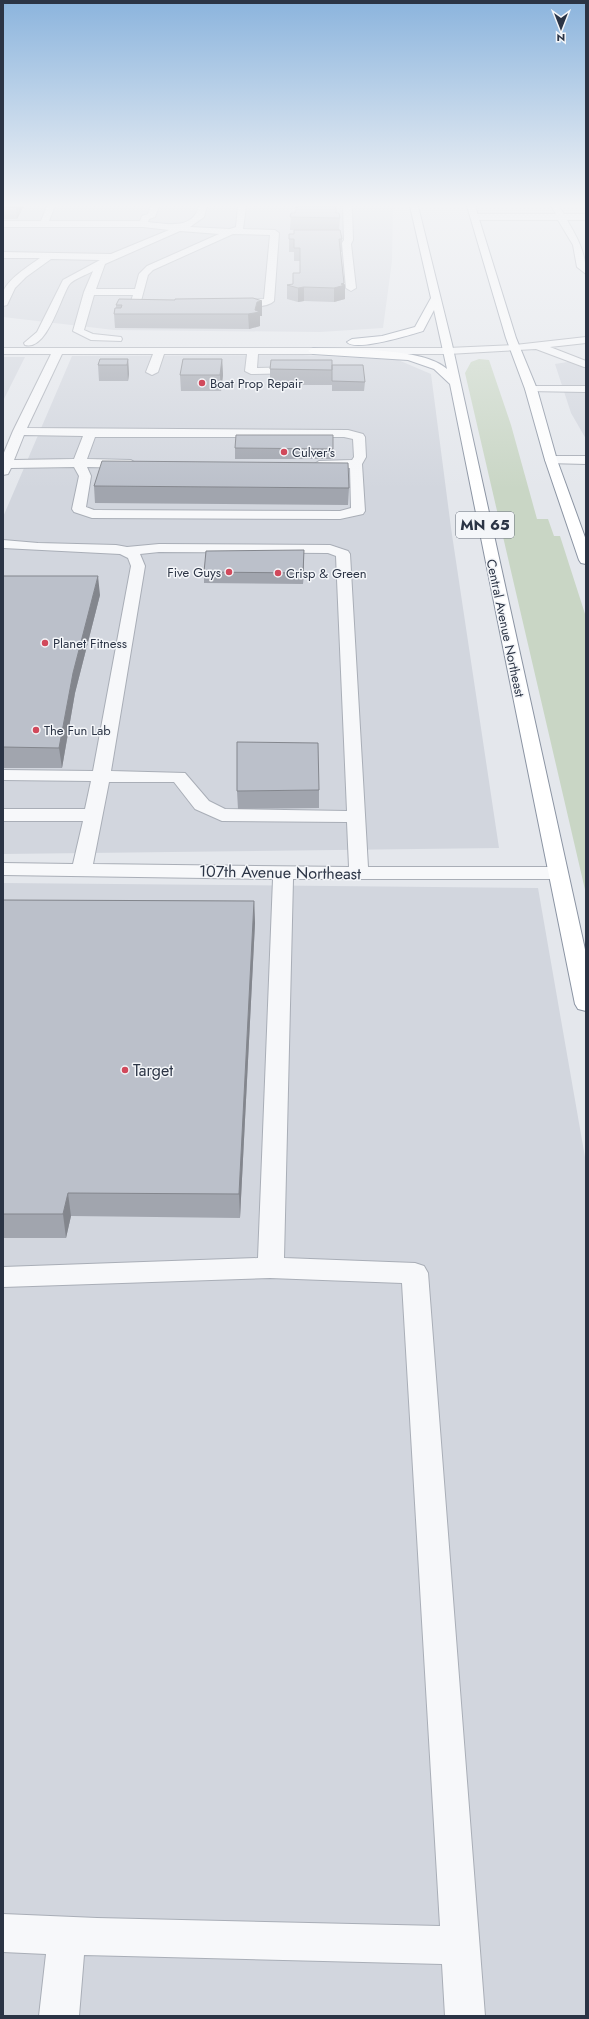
<svg xmlns="http://www.w3.org/2000/svg" width="589" height="2019" viewBox="0 0 589 2019" font-family="Jost,sans-serif">
<rect width="100%" height="100%" fill="#e4e7ec"/>
<path fill="#d2d6de" d="M3,206H393L392,261L383,328L320,332L114,330L3,317Z
M302,355L398,360L431,374L451,528L499,848L3,854V517L72,356Z
M3,357H25L3,401Z
M586,359V439L571,413L555,364Z
M3,883L538,888L586,1163V2016H3Z"/>
<path fill="#c9d6c5" d="M479,359L489,360L511,425L537,519H548L554,536H560L586,617V894L465,373L471,362Z"/>
<g fill="none" stroke-linecap="round" stroke-linejoin="round">
<defs>
<path id="minor" d="M47,206H55L49,221H140L142,216L148,214L151,206H159L155,217L149,219L148,222C167,224 193,230 199,206H207L204,217L190,227L230,229L236,227L238,206H246L243,229L275,230L279,233L274,301C268,308 233,310 227,304L232,301L264,299L270,235L233,234L153,270L148,275L141,301L165,302L166,304L165,306H131L130,304L133,295H94L84,330L93,334L121,337L122,339L121,341L91,340L73,331L84,292L93,271C87,275 73,279 69,285C60,299 47,351 25,345L24,343L37,332L63,280L100,260L51,259L26,277L15,288L7,305L3,306C3,302 2,297 3,293C6,280 29,266 40,258H3V252L111,254L169,230L143,227H3V221H41ZM180,231L219,234L147,266L139,274L135,289H96L105,264Z
M343,206H351L352,210L353,240L351,244L356,288L351,291L346,288L342,243L344,240Z
M551,206H559L564,214H586V220H567C577,237 586,253 586,274L577,267L573,245L558,220H475L471,217L475,214H556Z
M586,337V343L550,347L586,361V367H584L536,349L448,354H258L257,368L300,367L306,370L300,373L251,374L245,371L247,354H164L158,372L152,375L146,372L153,354H62L27,428L348,430L363,434L365,437L366,457L362,464L365,511L363,514L340,519L92,518L74,512L72,509L79,476L74,467L11,468L8,474L3,475V455L13,431L51,354H3V348H448L515,345ZM24,435L83,436L74,459L14,460ZM95,437H344L353,439L354,457L352,460L319,461L313,465L319,469L350,468L351,508L340,511L94,510L86,507L91,476L87,467L131,468L137,464L131,460L87,459Z
M531,386H586V392L527,391L525,389Z
M551,456H586V464L547,463L545,460L547,457Z
M3,540L38,543L116,545L127,547L159,544L330,545L348,551L350,554L368,867H557L564,869L567,873L564,877L557,879H293L284,1258L415,1263L424,1266L428,1273L485,2016H445L442,1964L84,1955L79,2016H39L46,1954L3,1952V1914L97,1918L440,1926L402,1283L270,1278L3,1287V1267L258,1258L273,879L3,875V863L73,864L83,821H3V809H85L91,781L3,780V770L93,771L131,566L128,558L120,554L3,548ZM159,552L328,553L336,556L347,811L225,809L209,801L185,773L111,771L145,566L140,554ZM109,782H174L195,809L222,821L347,822L349,867L93,864Z"/>
<path id="highway" d="M410,206H418L452,344L586,954V1011L578,1009L575,1004L450,384L434,369L408,360L313,354L308,351L313,348C346,350 423,347 447,369L434,310L423,331C410,335 355,352 347,342L352,339L382,336L415,327L431,298Z
M467,206H475L516,338L537,389L557,460L586,540V564L581,563L579,560L545,460L525,389L506,338Z"/>
</defs>
<use href="#minor" stroke="#a9aeb7" stroke-width="2"/>
<use href="#highway" stroke="#8b94a3" stroke-width="2"/>
<use href="#minor" fill="#f7f8fa" fill-rule="evenodd"/>
<use href="#highway" fill="#fff" fill-rule="evenodd"/>
</g>
<path fill="#a1a5ae" d="M3,206H24L17,219H3Z
M295,206H336V213L340,218L339,230H290L291,213H295L297,209V208H295Z
M289,234L342,239V252H341L344,285H345V299L334,302L304,301L298,302L287,299V285L293,284L300,273V261H294V252H289Z
M175,300L262,316H260V326L249,329L115,328L114,314L116,308V305Z
M128,359L129,374L128,381H99L98,365Z
M222,359L223,375L221,391H181L180,375Z
M332,365L365,382L364,391H332V382V385H270V369Z
M235,448L333,449V459H235Z
M94,486L349,488L348,505L95,503Z
M304,561L303,584L204,583V572Z
M3,576L100,595L75,693L62,768H3Z
M319,790V808L238,809L237,791Z
M3,900L254,901L255,923L240,1218L71,1216L66,1238H3Z"/>
<path fill="#83868d" d="M16,206H24L17,219L16,207Z
M344,283V285H345V299L334,302V288Z
M304,287V301L298,302V288Z
M262,301V316H260V326L249,329L248,314L255,310L257,302Z
M128,359L129,374L128,381L127,365Z
M222,359L223,375L221,391L220,375Z
M304,550V561L303,584V573Z
M98,576L100,595L75,693L62,768L59,748L73,673Z
M254,901L255,923L240,1218L239,1194Z
M68,1193L71,1216L66,1238L63,1214Z"/>
<path fill="#bbc0ca" stroke="#83868d" d="M3,206H16V207H3Z
M297,206H336V213H339L340,218L290,217L291,213H295L296,209H297Z
M294,230H340L342,239H339L344,283L341,284L345,285L334,288L304,287L298,288L287,285L293,284V273H300V248H294V239H289V234H294Z
M253,298L262,301L257,302L255,310L260,312L248,314H114L115,308H121L122,305H116L119,299L175,300V299Z
M100,359H128L127,365H98Z
M183,359H222L220,375H180Z
M271,360H332V370L270,369Z
M332,365H363L365,382L332,381Z
M236,435H333V449L235,448Z
M102,461L348,463L349,488L94,486Z
M304,550L303,573L204,572L206,551Z
M3,576H98L73,673L59,748L3,747Z
M237,742L318,743L319,790L237,791Z
M3,900L254,901L239,1194L68,1193L63,1214H3Z"/>
<linearGradient id="sky" x2="0" y2="1"><stop stop-color="#8bb4dd"/><stop offset="0.42" stop-color="#f3f4f6"/><stop offset="1" stop-color="#f3f4f6" stop-opacity="0"/></linearGradient>
<rect width="589" height="489" fill="url(#sky)"/>
<g fill="#d1495b" stroke="#f4f6f9" stroke-width="1.5">
<circle cx="202" cy="383" r="4"/>
<circle cx="284" cy="452" r="4"/>
<circle cx="229" cy="572" r="4"/>
<circle cx="278" cy="573" r="4"/>
<circle cx="45" cy="643" r="4"/>
<circle cx="36" cy="730" r="4"/>
<circle cx="125" cy="1070" r="4"/>
</g>
<g text-anchor="middle" stroke-width="3" stroke-linejoin="round" paint-order="stroke">
<g font-size="13" fill="#2b3445" stroke="#f4f6f9" text-anchor="start">
<text x="210" y="388">Boat Prop Repair</text>
<text x="292" y="457">Culver's</text>
<text x="221" y="577" text-anchor="end">Five Guys</text>
<text x="286" y="578">Crisp &amp; Green</text>
<text x="53" y="648">Planet Fitness</text>
<text x="44" y="735">The Fun Lab</text>
</g>
<g font-size="13" fill="#2b3445" stroke="#f4f6f9">
<text transform="translate(506 628) rotate(78)" y="5">Central Avenue Northeast</text>
</g>
<rect fill="#f4f6f9" stroke="#676e7b" stroke-width="1" x="456" y="512" width="58" height="26" rx="3"/>
<g font-size="15" font-weight="bold" fill="#2b3445">
<text x="485" y="530">MN 65</text>
</g>
<g font-size="16" fill="#2b3445" stroke="#f4f6f9">
<text transform="translate(280 872) rotate(1)" y="6">107th Avenue Northeast</text>
</g>
<g font-size="16" fill="#2b3445" stroke="#f4f6f9" text-anchor="start">
<text x="133" y="1076">Target</text>
</g>
</g>
<rect width="589" height="2019" fill="none" stroke="#2b3445" stroke-width="8"/>
<g transform="translate(561 28) rotate(180)" stroke="#f4f6f9" stroke-width="3" paint-order="stroke">
<path d="M0-3L7 15L0 10L-7 15Z" fill="#2b3445"/>
<text y="-6" font-size="11" font-weight="bold" text-anchor="middle" fill="#2b3445">N</text>
</g>
</svg>
